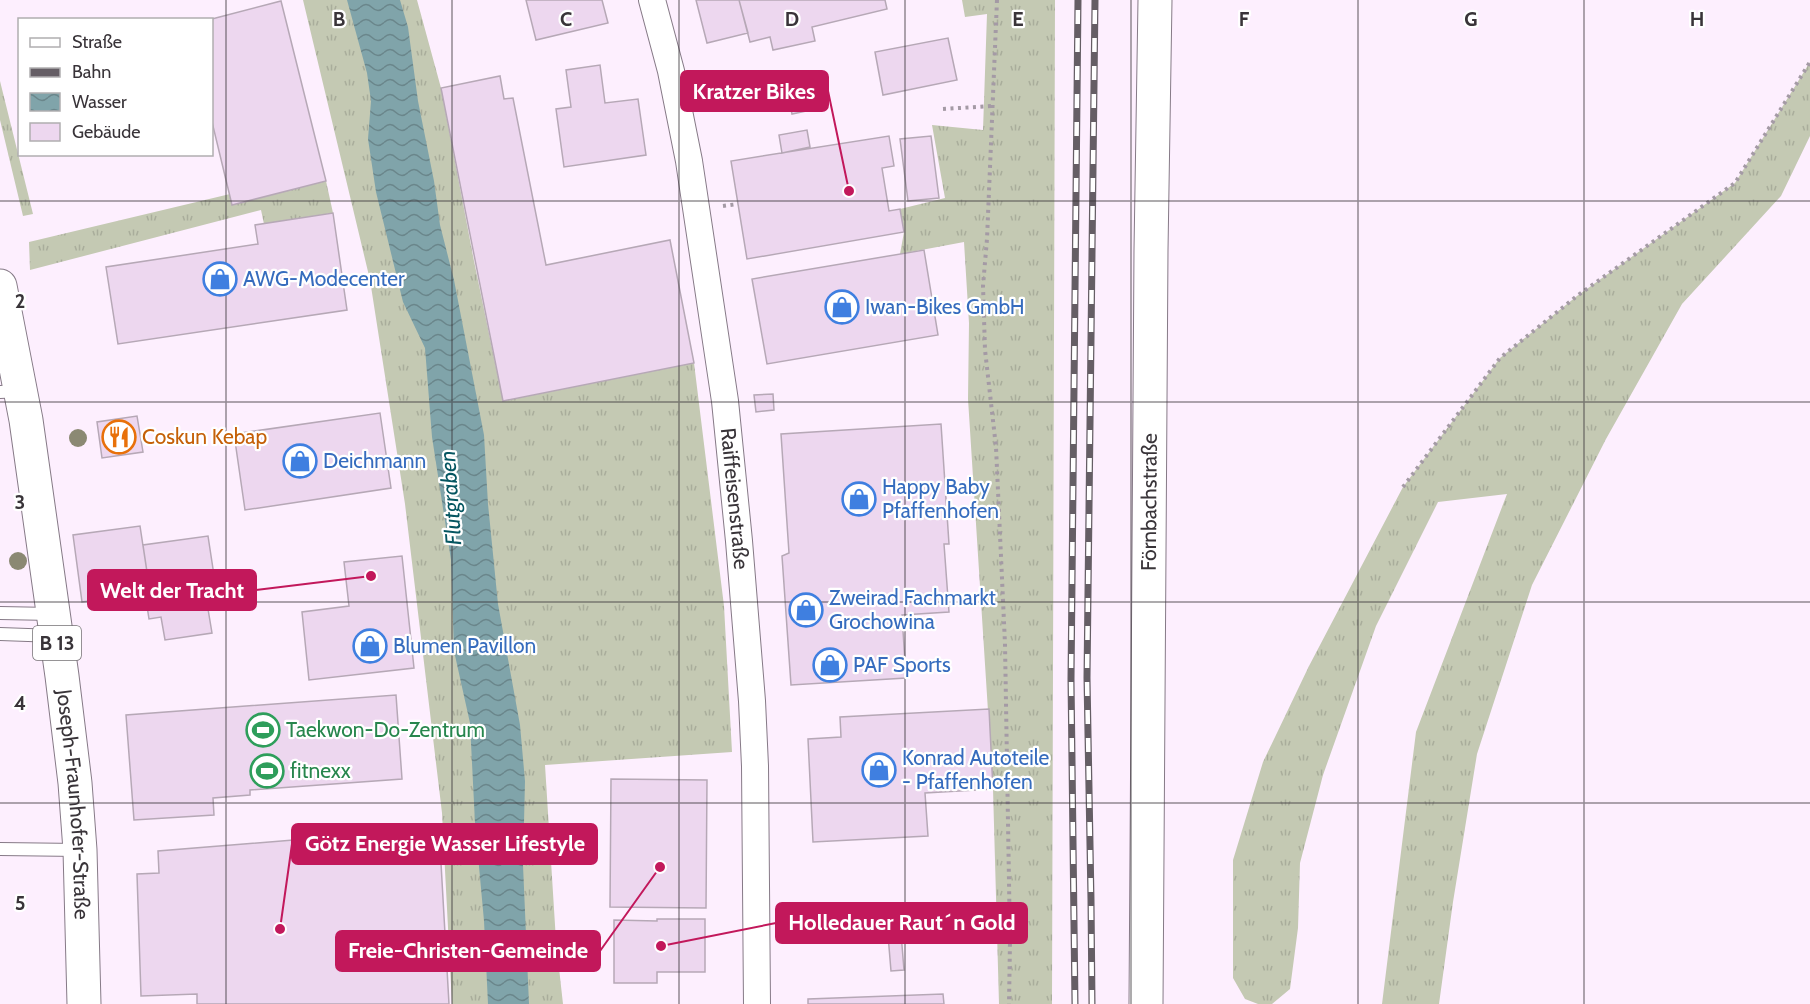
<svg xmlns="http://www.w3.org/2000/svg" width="1810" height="1004" viewBox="0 0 1810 1004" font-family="Cabin,sans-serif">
<defs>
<pattern id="grass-tufts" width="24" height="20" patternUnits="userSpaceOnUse" patternTransform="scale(1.5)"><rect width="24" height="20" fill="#c4c9b3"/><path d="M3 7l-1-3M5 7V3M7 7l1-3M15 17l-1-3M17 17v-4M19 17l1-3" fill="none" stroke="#a9ad9b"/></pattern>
<pattern id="water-waves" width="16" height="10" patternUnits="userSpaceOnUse" patternTransform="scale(1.5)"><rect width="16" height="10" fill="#80a4aa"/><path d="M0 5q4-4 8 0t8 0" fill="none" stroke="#6a868b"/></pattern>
</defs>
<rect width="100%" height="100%" fill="#fdeffe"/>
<path fill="url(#grass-tufts)" d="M303,0H417L441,88L474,261L503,401L694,363L724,606L732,752L545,765L556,941L563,1004H452L442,813L405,504L370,280Z
M962,0H1055L1052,1004H999L993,789L968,399L969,323L964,242L900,254L904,232L900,209L945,198L932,125L983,130L987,14L965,17Z
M1810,62V136L1781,196L1682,304L1606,439L1532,585L1477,754L1453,902L1439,1004H1382L1416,732L1507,494L1438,502L1376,626L1323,775L1300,863L1298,928L1290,989L1272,1004H1258L1245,999L1233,978V860L1263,762L1309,666L1403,487L1500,358L1577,296L1735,183Z
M0,81L33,214L23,216L0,120Z
M326,181L333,213L264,224L261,210L30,270L29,242L230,194L233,205Z"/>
<path fill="url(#water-waves)" d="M347,0H400L408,27L418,101L434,181L440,225L454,280L484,435L488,504L498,604L520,725L525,781L523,865L529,1004H488L484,921L475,823L470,723L454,651L451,560L432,437L425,348L403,302L376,192L368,139L371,101L367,73Z"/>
<path fill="#edd7ef" stroke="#b6a8b6" stroke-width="1.5" d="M526,0H602L608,23L536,40Z
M696,0H739L748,33L707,43Z
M739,0H885L887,9L812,27L815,41L773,50L770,37L750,42Z
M281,1L326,181L232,205L212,122V20H208Z
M948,38L957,80L883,95L875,52Z
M600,65L605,103L638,99L646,155L564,167L556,109L571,107L566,70Z
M500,76L504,99L513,98L546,265L670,240L694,363L503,401L441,88Z
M819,82L825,107L792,114L787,89Z
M807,130L810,147L782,153L779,135Z
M889,136L894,166L882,168L889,211L900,209L904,232L747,259L731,161Z
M931,136L939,198L908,201L900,139Z
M333,213L347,310L118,344L106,267L258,244L255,225Z
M924,250L938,335L767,364L752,279Z
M773,394L774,410L756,412L754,395Z
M380,413L391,488L245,510L234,434Z
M137,416L143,452L102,458L97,422Z
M941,424L949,544H944L949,612L902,615L906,678L791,685L782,556L789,553L781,434Z
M140,526L150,592L82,602L73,535Z
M208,536L219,608L208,609L212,633L165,640L161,617L149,619L145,593L150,592L143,545Z
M402,556L414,668L309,680L302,612L349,606L344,562Z
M396,695L402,779L250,790V795L213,798L214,815L134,820L126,715Z
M989,709L993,789L925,793L928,836L813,842L808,739L841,737L840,717Z
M611,779L707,780L706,908L610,907Z
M439,828L449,1004H197V994L141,996L137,874L159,873L158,851Z
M657,919H705V972H657V983H614V920L657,921Z
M900,921L904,970L891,971L887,923Z
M943,994L944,1004H808V999Z"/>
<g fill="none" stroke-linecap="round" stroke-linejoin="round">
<defs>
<path id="lane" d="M0,392L20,391
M0,613L52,614
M0,634L56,636
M0,849L79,850"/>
<g id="street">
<path id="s1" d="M652,0L671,71L689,161L725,401L739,541L752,701L755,766L757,1004"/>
</g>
<g id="secondary">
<path id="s2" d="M1146,1004L1151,250L1155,0"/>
</g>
<g id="primary">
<path id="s3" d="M0,286L26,420L62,676L75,783L80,850L84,1004"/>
</g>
</defs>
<use href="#lane" stroke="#867a87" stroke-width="14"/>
<use href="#street" stroke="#867a87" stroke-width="28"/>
<use href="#secondary" stroke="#867a87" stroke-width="35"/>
<use href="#primary" stroke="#867a87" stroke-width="35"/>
<path stroke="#a49aa5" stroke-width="4" stroke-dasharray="3 4.5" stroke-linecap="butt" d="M997,0L987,239L983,286L985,350L996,447L1005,644L1010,941L1009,1004
M943,109L992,106
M723,206L738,204
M1403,487L1500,358L1577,296L1735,183L1810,62"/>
<use href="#lane" stroke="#fff" stroke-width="12"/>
<use href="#street" stroke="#fff" stroke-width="26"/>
<use href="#secondary" stroke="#fff" stroke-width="33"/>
<use href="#primary" stroke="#fff" stroke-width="33"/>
<defs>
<path id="rail" d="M1075,1004L1071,679L1078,0
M1092,1004L1091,900L1087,678L1095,0"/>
</defs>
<use href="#rail" stroke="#655e65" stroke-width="7"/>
<use href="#rail" stroke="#fff" stroke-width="4.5" stroke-dasharray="14" stroke-linecap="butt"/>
</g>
<g fill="#8b8973">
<circle cx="78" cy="438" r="9"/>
<circle cx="18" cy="561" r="9"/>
</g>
<path fill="none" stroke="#393439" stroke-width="1.5" stroke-opacity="0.55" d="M226,0V1004M452,0V1004M679,0V1004M905,0V1004M1131,0V1004M1358,0V1004M1584,0V1004M0,201H1810M0,402H1810M0,602H1810M0,803H1810"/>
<defs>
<symbol id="shop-ring" viewBox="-11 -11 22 22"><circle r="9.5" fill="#fff" stroke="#3f7fe0" stroke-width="1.5"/><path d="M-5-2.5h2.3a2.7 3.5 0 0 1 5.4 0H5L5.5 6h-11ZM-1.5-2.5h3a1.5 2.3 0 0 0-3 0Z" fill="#3f7fe0"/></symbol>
<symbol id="restaurant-ring" viewBox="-11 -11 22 22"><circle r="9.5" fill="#fff" stroke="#e8710a" stroke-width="1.5"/><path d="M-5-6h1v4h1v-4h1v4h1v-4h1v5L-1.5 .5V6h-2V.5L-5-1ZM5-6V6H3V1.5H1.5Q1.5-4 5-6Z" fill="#e8710a"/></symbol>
<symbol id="stadium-ring" viewBox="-11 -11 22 22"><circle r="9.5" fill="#fff" stroke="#2e9e5b" stroke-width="1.5"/><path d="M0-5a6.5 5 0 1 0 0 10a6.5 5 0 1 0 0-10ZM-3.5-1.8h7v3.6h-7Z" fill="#2e9e5b"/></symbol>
</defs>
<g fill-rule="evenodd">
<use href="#shop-ring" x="201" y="260" width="38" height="38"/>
<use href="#shop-ring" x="823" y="288" width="38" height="38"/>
<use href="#restaurant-ring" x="100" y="418" width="38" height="38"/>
<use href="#shop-ring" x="281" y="442" width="38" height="38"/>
<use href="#shop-ring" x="840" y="480" width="38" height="38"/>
<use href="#shop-ring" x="787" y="591" width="38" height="38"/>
<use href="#shop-ring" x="351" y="627" width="38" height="38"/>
<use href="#shop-ring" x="811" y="646" width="38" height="38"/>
<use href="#stadium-ring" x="244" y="711" width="38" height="38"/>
<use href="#shop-ring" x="860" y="751" width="38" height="38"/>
<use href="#stadium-ring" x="248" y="752" width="38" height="38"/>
</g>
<g text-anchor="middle" stroke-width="4.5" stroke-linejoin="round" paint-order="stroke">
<rect fill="#fff" stroke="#747174" stroke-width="1.5" x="33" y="626" width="48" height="34" rx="4.5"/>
<g font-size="20" font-weight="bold" fill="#393439">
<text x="57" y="650">B 13</text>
</g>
<g font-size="21" fill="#366cbe" stroke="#fff" text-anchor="start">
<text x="243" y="286">AWG-Modecenter</text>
<text x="865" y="314">Iwan-Bikes GmbH</text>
<text x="323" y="468">Deichmann</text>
<text x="882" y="494">Happy Baby<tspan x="882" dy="24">Pfaffenhofen</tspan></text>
<text x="829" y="605">Zweirad Fachmarkt<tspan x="829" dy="24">Grochowina</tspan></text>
<text x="393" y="653">Blumen Pavillon</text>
<text x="853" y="672">PAF Sports</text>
<text x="902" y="765">Konrad Autoteile<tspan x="902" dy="24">- Pfaffenhofen</tspan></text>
</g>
<g font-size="21" fill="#c56008" stroke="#fff" text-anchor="start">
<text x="142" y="444">Coskun Kebap</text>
</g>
<g font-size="21" fill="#393439" stroke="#fff">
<text dy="7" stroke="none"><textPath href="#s1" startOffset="506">Raiffeisenstraße</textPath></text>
<text dy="7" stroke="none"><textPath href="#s2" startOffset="502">Förnbachstraße</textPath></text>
<text dy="7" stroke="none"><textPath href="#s3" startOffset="524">Joseph-Fraunhofer-Straße</textPath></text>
</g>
<g font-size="21" fill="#27864d" stroke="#fff" text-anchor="start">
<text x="286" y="737">Taekwon-Do-Zentrum</text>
<text x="290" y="778">fitnexx</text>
</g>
<g font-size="22" font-style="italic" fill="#055661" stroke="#fff">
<text transform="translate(450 498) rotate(-94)" y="8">Flutgraben</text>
</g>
</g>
<g font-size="20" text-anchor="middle" font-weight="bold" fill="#393439" stroke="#fff" stroke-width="4.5" stroke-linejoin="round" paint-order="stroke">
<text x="339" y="26">B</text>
<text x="566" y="26">C</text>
<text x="792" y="26">D</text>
<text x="1018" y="26">E</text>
<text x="1244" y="26">F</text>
<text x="1471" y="26">G</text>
<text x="1697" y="26">H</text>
<text x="20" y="308">2</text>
<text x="20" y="509">3</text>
<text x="20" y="710">4</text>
<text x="20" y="910">5</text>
</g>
<path fill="none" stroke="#c2185b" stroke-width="2" d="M849 191L828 91M371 576L256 590M280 929L292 844M661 946L776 923M660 867L600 951"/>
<g fill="#c2185b" stroke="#fff" stroke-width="2">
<circle cx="849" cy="191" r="6"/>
<circle cx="371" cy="576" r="6"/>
<circle cx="280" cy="929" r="6"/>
<circle cx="661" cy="946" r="6"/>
<circle cx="660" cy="867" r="6"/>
</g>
<g fill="#c2185b" stroke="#c2185b" stroke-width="2">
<rect x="681" y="71" width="147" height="40" rx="6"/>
<rect x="88" y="570" width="168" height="40" rx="6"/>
<rect x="292" y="824" width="305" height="40" rx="6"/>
<rect x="776" y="903" width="251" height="40" rx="6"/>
<rect x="336" y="931" width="264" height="40" rx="6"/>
</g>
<g font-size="22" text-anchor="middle" font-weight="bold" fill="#fff">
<text x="754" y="99">Kratzer Bikes</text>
<text x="172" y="598">Welt der Tracht</text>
<text x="445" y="851">Götz Energie Wasser Lifestyle</text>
<text x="902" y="930">Holledauer Raut´n Gold</text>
<text x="468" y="958">Freie-Christen-Gemeinde</text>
</g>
<rect x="18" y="18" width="195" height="138" fill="#ffffff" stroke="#b0aeb0" stroke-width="1.5"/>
<rect x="30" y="38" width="30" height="9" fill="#ffffff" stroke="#b0aeb0" stroke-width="1.5"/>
<text x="72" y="48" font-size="18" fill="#393439">Straße</text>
<rect x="30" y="68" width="30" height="9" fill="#655e65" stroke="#b0aeb0" stroke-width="1.5"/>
<text x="72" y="78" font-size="18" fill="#393439">Bahn</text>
<rect x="30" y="93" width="30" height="18" fill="url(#water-waves)" stroke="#b0aeb0" stroke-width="1.5"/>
<text x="72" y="108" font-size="18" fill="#393439">Wasser</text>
<rect x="30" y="123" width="30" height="18" fill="#edd7ef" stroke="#b0aeb0" stroke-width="1.5"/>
<text x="72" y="138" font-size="18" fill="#393439">Gebäude</text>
</svg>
